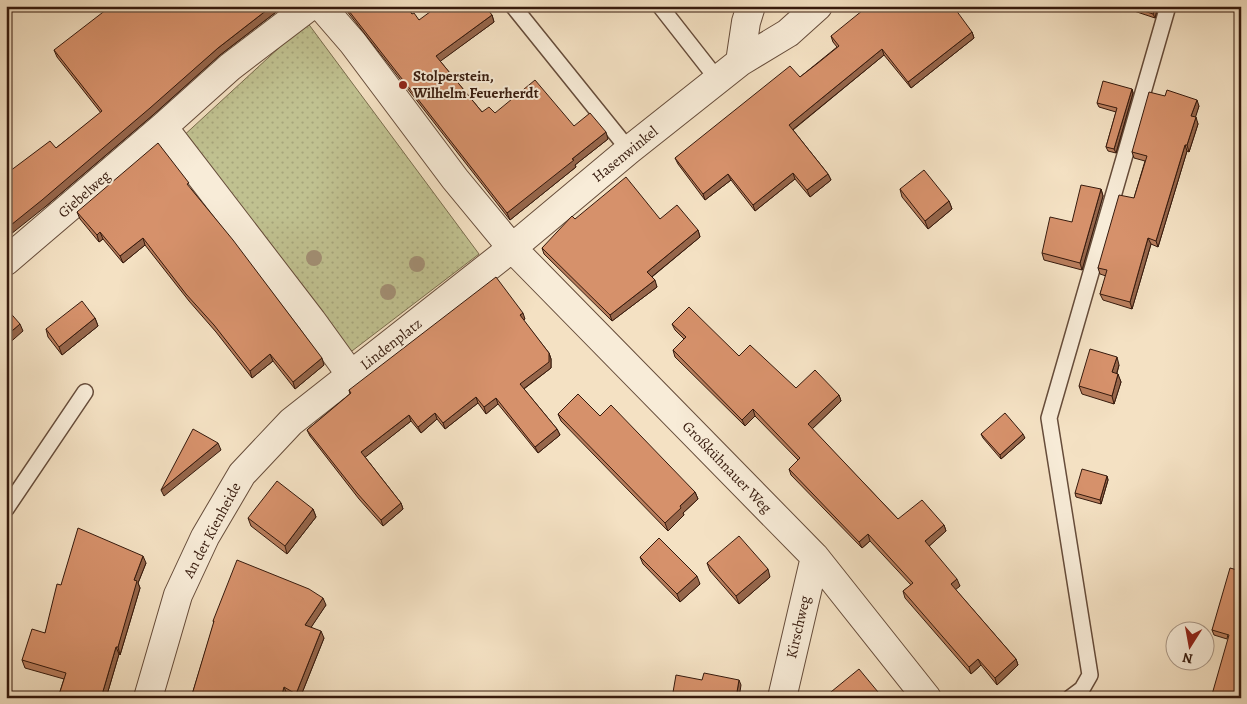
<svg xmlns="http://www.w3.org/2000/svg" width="1247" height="704" viewBox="0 0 1247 704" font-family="Alegreya,serif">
<defs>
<pattern id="park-dots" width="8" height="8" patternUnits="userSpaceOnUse" patternTransform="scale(1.25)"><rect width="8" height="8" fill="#c0c190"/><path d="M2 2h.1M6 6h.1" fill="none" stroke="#a6a57b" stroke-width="1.8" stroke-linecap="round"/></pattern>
</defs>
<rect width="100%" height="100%" fill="#f4e1c3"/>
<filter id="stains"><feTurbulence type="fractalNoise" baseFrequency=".004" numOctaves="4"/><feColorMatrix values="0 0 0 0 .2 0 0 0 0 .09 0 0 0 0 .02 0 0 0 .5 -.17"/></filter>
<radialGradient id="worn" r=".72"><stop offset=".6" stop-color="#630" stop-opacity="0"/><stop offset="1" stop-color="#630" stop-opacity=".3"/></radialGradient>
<path fill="url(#park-dots)" stroke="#7b6e4e" d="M307,22L479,254L348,354L180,139Z"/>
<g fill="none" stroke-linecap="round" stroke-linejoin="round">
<defs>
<path id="service" d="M513,6L629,150
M660,6L718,80
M6,509L85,392
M1070,698L1082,689L1090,675L1049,418L1168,6"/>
<path id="minor" d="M310,6L230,67L163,127L312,321L351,375
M321,6L353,43L455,179L512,248L815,557L927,698
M740,62L788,33L818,6
M6,261L163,127
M148,698L178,595L205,537L242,474L291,422L512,248L629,150L740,62L746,22L751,6
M782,698L815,557"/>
</defs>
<use href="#service" stroke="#664c3a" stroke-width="18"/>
<use href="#minor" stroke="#664c3a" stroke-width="30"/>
<use href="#service" stroke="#f8ecd8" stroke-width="15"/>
<use href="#minor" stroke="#f8ecd8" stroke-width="28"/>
</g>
<g fill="#a28f74">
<circle cx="314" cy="258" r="8"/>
<circle cx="417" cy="264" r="8"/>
<circle cx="388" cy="292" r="8"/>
</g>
<path fill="#b87d5c" stroke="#361a0d" d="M343,6H406L412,14L419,20L492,15L494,22L440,61L482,112L495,113L574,126L608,139L575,165L576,167L510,220Z
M681,6H696L694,10Z
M1133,6H1158L1155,18L1134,11Z
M280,9L220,55L153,115L45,207L56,148L101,113L57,57L54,50Z
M972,32L974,38L911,88L884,55L793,130L828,174L831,180L810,197L795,179L755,211L731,180L705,200L678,164L675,158L800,77L837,47L833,42L831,36Z
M1132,89L1133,93L1116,153L1108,151L1106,147L1116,112L1099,107L1097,103Z
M1165,96L1199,106L1195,117L1198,124L1189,152L1187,151L1158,247L1151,244L1132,309L1103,300L1100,294L1106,276L1100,274L1098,268L1134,198L1145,161L1134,158L1132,152Z
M191,189L324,365L295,389L273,361L252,378L216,332L189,301L145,245L123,263L103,239L99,242L80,219L77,212Z
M900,189L949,201L952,209L928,229L902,197Z
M1101,189L1103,196L1082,270L1044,260L1042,253L1072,222Z
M575,219H660L698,230L700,237L652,277L657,287L612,321L544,254L542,248Z
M95,318L98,326L62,355L48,337L46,329Z
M525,319L523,320L549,353L551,359V368L524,389L557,429L560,435L538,453L498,404L486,414L478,403L445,429L437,419L421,433L411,421L365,457L401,503L403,509L383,526L359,499L310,436L307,430L350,394L349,390Z
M672,324L739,356L796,388L839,395L841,401L812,429L898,519L944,525L946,531L929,546L960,586L955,589L1016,659L1018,665L997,685L981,665L971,674L905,598L903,591L911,585L870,541L862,548L791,475L789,469L798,460L755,416L745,426L675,357L673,350L684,339L675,330Z
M1119,365L1117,373L1121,382L1114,404L1082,394L1079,386Z
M558,414L600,416L695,492L698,499L683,513L684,515L668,531L561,421Z
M981,434L1025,438L1001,459L983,438Z
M1107,476L1108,480L1101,504L1076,497L1075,493Z
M313,509L316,517L287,554L251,526L248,518Z
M640,557L700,584L680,602L643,564Z
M146,563L138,583L140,588L120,655L119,654L106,698H58L64,679L25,668L22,660L45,633L61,585Z
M707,563L770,577L739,604L710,571Z
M1241,571L1227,639L1214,635L1212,630Z
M326,605L311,627L324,638L300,698H293L287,694L286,698H191L214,623L213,621Z"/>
<path fill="#96664b" stroke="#361a0d" d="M272,6H279L280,9L220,55L153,115L45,207L6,238V229L218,48Z
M1156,6H1158L1155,18L1153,14Z
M492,15L494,22L438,63L436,56Z
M972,32L974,38L911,88L908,82Z
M882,49L884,55L791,131L789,125Z
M1132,89L1133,93L1116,153L1114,149Z
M1197,100L1199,106L1194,122L1191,116Z
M1196,117L1198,124L1189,152L1187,145Z
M606,132L608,139L575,165L576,167L510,220L507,213L572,159Z
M1185,145L1187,151L1158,247L1156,241Z
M793,173L795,179L755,211L753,205Z
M728,174L731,180L705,200L703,194Z
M828,174L831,180L810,197L807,190Z
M1101,189L1103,196L1082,270L1080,263Z
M949,201L952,209L928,229L925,221Z
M698,230L700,237L649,279L647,272Z
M100,232L103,239L99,242L97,235Z
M143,238L145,245L123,263L120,256Z
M1148,238L1151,244L1132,309L1130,302Z
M655,280L657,287L612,321L610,315Z
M523,313L525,319L522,321L520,315Z
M95,318L98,326L62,355L59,347Z
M20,324L23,331L6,346V336Z
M549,353L551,359V368L522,390L520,384Z
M270,354L273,361L252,378L250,371Z
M1117,357L1119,365L1115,379L1112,372Z
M322,358L324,365L295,389L293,382Z
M1118,374L1121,382L1114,404L1112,396Z
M839,395L841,401L810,431L808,424Z
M476,397L478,403L445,429L443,423Z
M496,398L498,404L486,414L484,407Z
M753,409L755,416L745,426L742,420Z
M435,413L437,419L421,433L418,427Z
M409,415L411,421L363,459L361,452Z
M557,429L560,435L538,453L535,447Z
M1023,434L1025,438L1001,459L1000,455Z
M218,443L221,450L164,496L161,490Z
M1107,476L1108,480L1101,504L1100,500Z
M695,492L698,499L683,513L684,515L668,531L665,523L680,506Z
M401,503L403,509L383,526L381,520Z
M313,509L316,517L287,554L285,546Z
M944,525L946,531L927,548L925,541Z
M868,534L870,541L862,548L859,542Z
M143,556L146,563L138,583L140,588L120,655L118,647L134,580Z
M768,569L770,577L739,604L736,596Z
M697,576L700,584L680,602L677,594Z
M957,579L960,586L954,591L951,584Z
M323,598L326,605L308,632L305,625Z
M321,631L324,638L300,698H297L296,694Z
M116,647L119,654L106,698H101Z
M978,659L981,665L971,674L969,667Z
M1016,659L1018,665L997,685L995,678Z
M739,680L741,685L739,698H736Z
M284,687L287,694L286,698H281Z"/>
<path fill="#d6916b" stroke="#361a0d" d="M111,6H272L218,48L150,108L42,200L6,229V174L50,141L56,148L102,111L54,50Z
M345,6H406L412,14L414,13L419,20L438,6H485L492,15L436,56L482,112L489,107L495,113L535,80L574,126L590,113L606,132L572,159L574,160L507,213Z
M868,6H953L972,32L908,82L882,49L789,125L828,174L807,190L793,173L753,205L728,174L703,194L675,158L790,66L800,77L818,63L839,46L831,36Z
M1133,6H1156L1153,14L1132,7Z
M1103,81L1132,89L1114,149L1106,147L1117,108L1097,103Z
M1167,90L1197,100L1191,116L1196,117L1187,145H1185L1156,241L1148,238L1130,302L1100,294L1107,270L1098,268L1119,195L1134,198L1147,156L1132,152L1149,92L1165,96Z
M158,143L189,183L187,184L233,240L322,358L293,382L270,354L250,371L214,325L186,294L143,238L120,256L100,232L97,235L77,212Z
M924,170L949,201L925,221L900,189Z
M626,177L660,219L677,205L698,230L647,272L655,280L610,315L542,248L572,216L575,219Z
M1081,185L1101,189L1080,263L1042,253L1050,217L1072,222Z
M496,277L523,313L520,315L549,353V362L520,384L557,429L535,447L496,398L484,407L476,397L443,423L435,413L418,427L409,415L361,452L401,503L381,520L357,493L307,430L351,393L349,390Z
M82,301L95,318L59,347L46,329Z
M689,307L739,356L750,345L796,388L815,370L839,395L808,424L898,519L922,500L944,525L925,541L957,579L951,584L1016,659L995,678L978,659L969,667L903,591L913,583L868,534L859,542L789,469L800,458L753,409L742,420L673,350L686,337L672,324Z
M6,308L20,324L6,336Z
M1090,349L1117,357L1112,372L1118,374L1112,396L1079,386Z
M578,394L600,416L611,405L695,492L680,506L681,508L665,523L558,414Z
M1005,413L1023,434L1000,455L981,434Z
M193,429L218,443L161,490Z
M1082,469L1107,476L1100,500L1075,493Z
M277,481L313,509L285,546L248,518Z
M78,528L143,556L134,580L137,581L118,647H116L101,698H58L66,673L22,660L32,629L45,633L57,584L61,585Z
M739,536L768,569L736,596L707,563Z
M659,538L697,576L677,594L640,557Z
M237,560L309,589L323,598L305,625L321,631L296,694L284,687L281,698H191L214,621H213Z
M1230,568L1241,571V698H1211L1229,635L1212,630Z
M859,669L883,698H827L826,696Z
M704,673L739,680L736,698H672L676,675L702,680Z
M617,694L630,698H616Z"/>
<circle fill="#8f2418" stroke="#f8ecd8" stroke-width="2" cx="403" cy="85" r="5"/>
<g text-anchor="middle" stroke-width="4" stroke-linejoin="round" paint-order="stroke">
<g font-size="15" font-weight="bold" fill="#361a0d" stroke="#f8ecd8" text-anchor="start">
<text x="413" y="81">Stolperstein,<tspan x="413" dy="17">Wilhelm Feuerherdt</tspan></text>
</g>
<g font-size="15" fill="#361a0d" stroke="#f8ecd8">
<text transform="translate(625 154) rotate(-39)" y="5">Hasenwinkel</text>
<text transform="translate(84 194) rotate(-41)" y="5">Giebelweg</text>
<text transform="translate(391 344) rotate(-38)" y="5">Lindenplatz</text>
<text transform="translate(727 467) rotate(46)" y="5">Großkühnauer Weg</text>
<text transform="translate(212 530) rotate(-62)" y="5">An der Kienheide</text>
<text transform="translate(798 627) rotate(-77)" y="5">Kirschweg</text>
</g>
</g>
<rect width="1247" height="704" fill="none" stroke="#f4e1c3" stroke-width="25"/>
<rect x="8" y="8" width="1232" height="689" fill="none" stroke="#361a0d" stroke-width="2.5"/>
<rect x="12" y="12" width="1222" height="679" fill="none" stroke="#361a0d"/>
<g transform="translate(1190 646) rotate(191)"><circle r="24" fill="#f8ecd8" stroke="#aa9887"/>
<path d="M0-4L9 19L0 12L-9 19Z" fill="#8f2418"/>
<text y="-8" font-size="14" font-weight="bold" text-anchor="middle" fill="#361a0d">N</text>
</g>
<rect width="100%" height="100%" filter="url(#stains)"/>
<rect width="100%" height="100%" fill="url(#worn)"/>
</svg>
